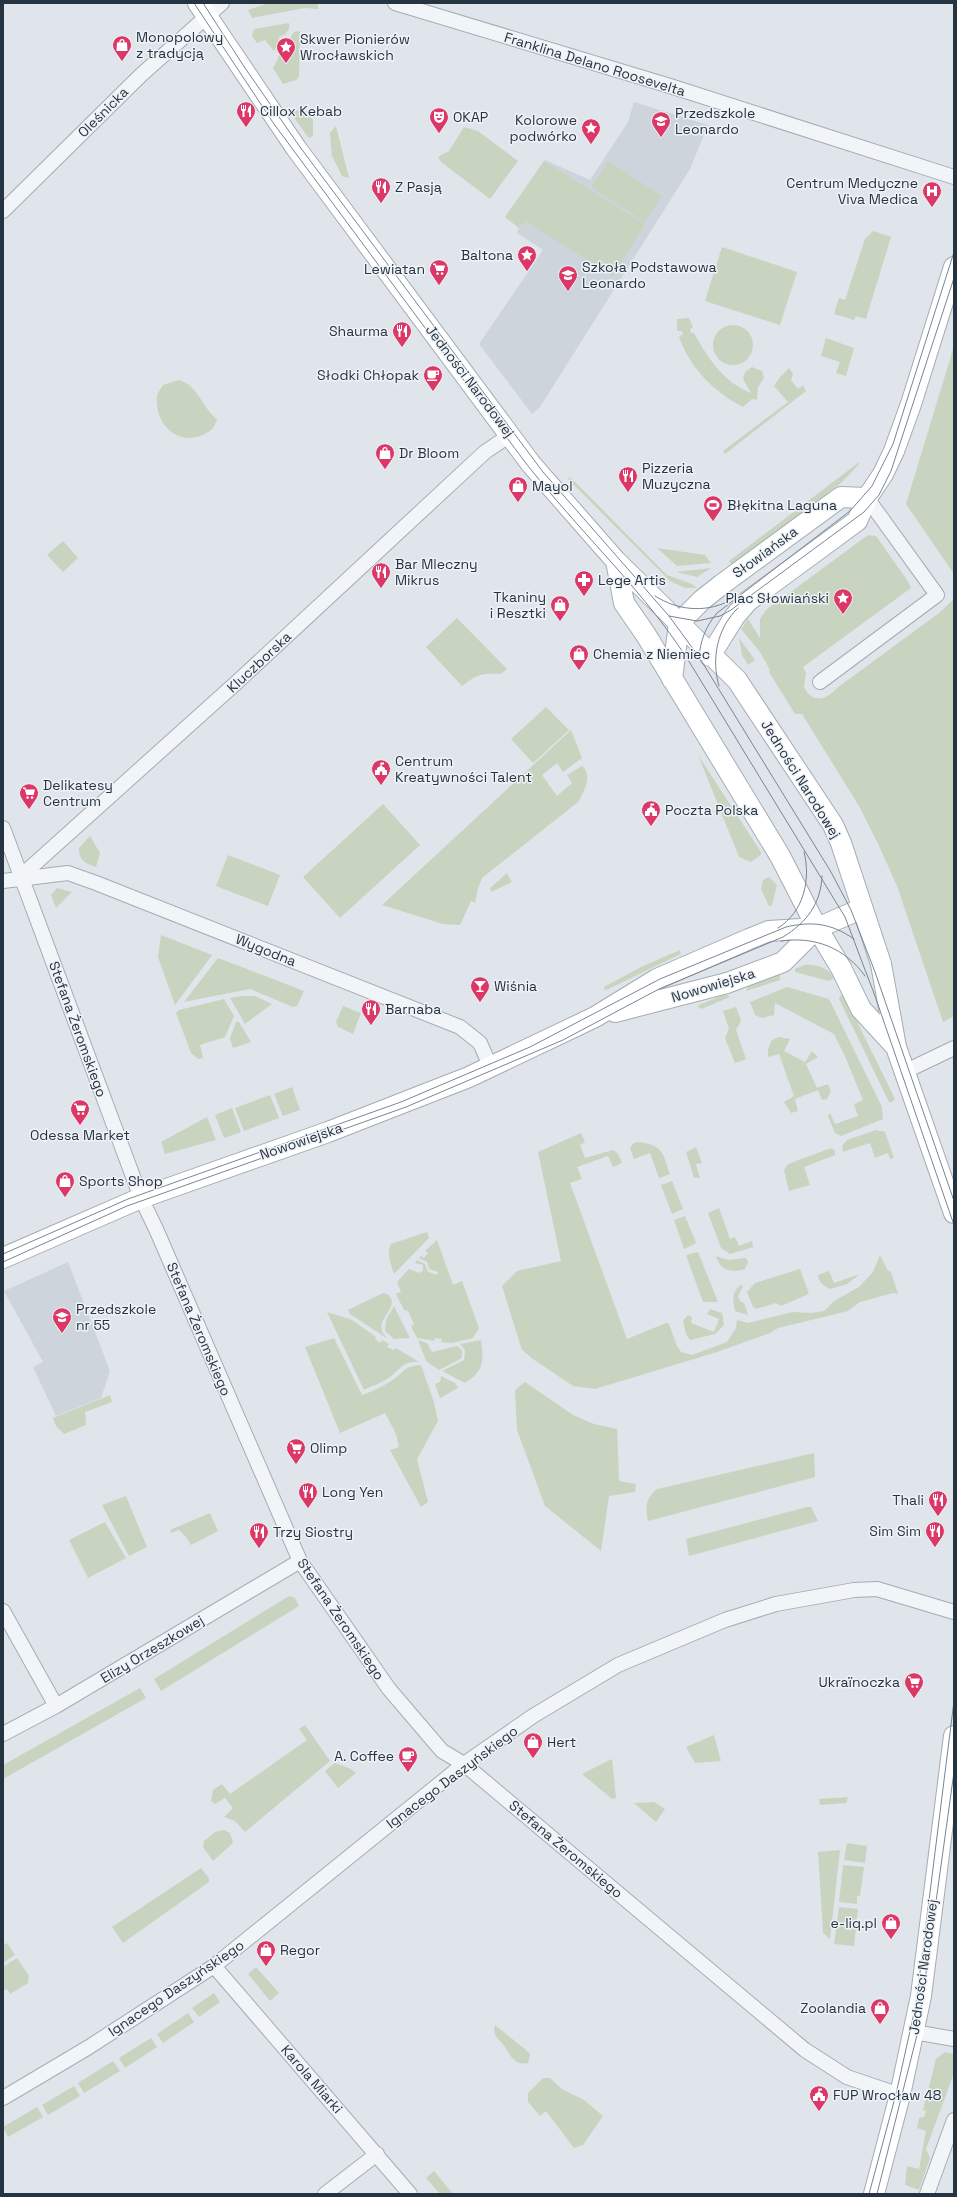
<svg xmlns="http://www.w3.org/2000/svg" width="957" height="2197" viewBox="0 0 957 2197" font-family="'Space Grotesk',sans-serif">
<rect width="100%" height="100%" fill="#dfe5ea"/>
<path fill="#cdd4dc" d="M634,102L708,125L690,169L540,407L532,414L479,344L543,250L517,233L519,228L505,217L545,160L590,180L628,122Z
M68,1262L110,1371L101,1398L56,1416L33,1367L43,1362L4,1291Z"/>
<path fill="#c8d4bf" d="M269,3H318V9L305,8L252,18L248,10Z
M289,23V29L285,34L279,37L278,44L274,51L265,40L257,43L252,36L254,29Z
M300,31L299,77L296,80L283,84L273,68C278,61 278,55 283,48L288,47L290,44V38L294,32Z
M303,109L313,120V135L310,138L308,137L290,112Z
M336,126L349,178L342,176L332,156L330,133Z
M464,127L478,131L518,161L490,199L441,162L438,157L449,151Z
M544,161L645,224L613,276L525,221L519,228L505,217Z
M608,161L662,196L645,222L591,187Z
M873,231L891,237L866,319L856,316L854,320L834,314L839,298L845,300L865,239Z
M722,247L797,272L780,325L705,301Z
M689,318L693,327L690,329L691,333H694C708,358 723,382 751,393L743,379L745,372L752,367L762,371L764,378L758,387L757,400L752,399L743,407C714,392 690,368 679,337L683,334L682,331H677V319Z
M713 345a20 20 0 1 1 40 0a20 20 0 1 1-40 0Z
M826,338L854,348L846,376L836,373L840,362L821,356Z
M954,346V574L906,504Z
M789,368L793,374L791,380L798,389L803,385L806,391L725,454L723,451L788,402L774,386L780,377Z
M179,380C199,386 201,407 217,419C216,422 214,428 211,430C183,451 154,427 157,396C158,392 162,387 163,385Z
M858,463H860L841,483L812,505L732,565L729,561Z
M570,477L667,575L692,584L697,588H685L670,581L568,479Z
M868,535L876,536L907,580L911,588L803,667L806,673L804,687C812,704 827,700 837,688L939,613L954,599V1016L943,1022L897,886L879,846L859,806L802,714H795L769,672L770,670L760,652L741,629L748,619L760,638V619L766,610Z
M63,541L78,558L63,572L47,555Z
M657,548L705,555L711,563L677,566Z
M711,568L697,577L676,572Z
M457,618L507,669L501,674C482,673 477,674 462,686L426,647Z
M739,638L755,660L748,665L742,655Z
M546,707L569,730L533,763L511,739Z
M571,730L582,758L563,772L557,763L542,775L557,796L572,783L567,775L582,766C593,775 584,792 578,802L482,878L478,888L475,903L471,901L460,925L443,924L382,905Z
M698,755L761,852V855L751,862L739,857Z
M383,804L420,845L340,918L303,877Z
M90,836L100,853L96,867C85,863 79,861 79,848Z
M228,855L280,875L268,906L216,886Z
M507,873L512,882L491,892L490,888Z
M769,877L777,885L772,905L769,906L761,889L763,880Z
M57,888L72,892L56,908L51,895Z
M161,935L212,955L175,1005L158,957Z
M680,950L681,954L606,990L604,989V987L641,967Z
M218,958L304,991L297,1006L293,1007L250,989L184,1002Z
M804,965C815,964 828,967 834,978L829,981L795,972V969Z
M780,974V980L746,991L748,986Z
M787,987L829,999L882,1107L883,1119L841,1136L835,1133L828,1116L830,1113L835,1124L858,1116L854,1104L863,1100L844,1054L834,1034L775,1003L774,1015L762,1018L755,1015L750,1002Z
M726,994L730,997L701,1009L697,1006Z
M841,995H844L895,1099L891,1103L889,1102L839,999Z
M242,996H255L272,1004L245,1024L230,998Z
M224,999L234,1016L225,1037L200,1045L203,1058L198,1059L191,1053L176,1013L179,1010Z
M343,1006L361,1013L353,1034L338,1027L336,1022Z
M736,1007L741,1021L736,1030L746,1059L735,1063L725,1038L729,1029L723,1011Z
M236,1022H239L251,1042L233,1048L230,1038Z
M779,1037L790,1039L784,1051L805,1062L812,1051L818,1057L806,1064L817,1088L828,1084L831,1091L827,1099L822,1100L818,1090L795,1099L798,1111L791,1113L784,1102L794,1096L779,1054L768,1057V1049L772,1040Z
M292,1087L300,1110L283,1116L274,1094Z
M270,1095L279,1118L244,1131L235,1108Z
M232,1108L241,1132L224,1138L215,1115Z
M207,1117L216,1140L165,1154L161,1142Z
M876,1130L885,1132L894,1158L890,1159L888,1153L875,1158L870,1143L843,1152L842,1146L847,1140Z
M581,1133L585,1142L580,1145L585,1158L613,1150L618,1154L622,1163L613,1167L608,1156L577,1167L582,1179L570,1183L627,1339L666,1323L669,1324L677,1346L681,1352L692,1355L727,1342L736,1328L737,1320L748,1323L793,1312L811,1313L824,1311L834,1301L859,1287L873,1272L880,1255L888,1271L891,1272L898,1294L893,1293L860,1302L848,1311L778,1328L770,1333L717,1352L595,1389L573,1386L533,1359L522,1350L502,1286L517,1271L561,1261L538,1152Z
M637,1142C663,1145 662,1151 670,1174L659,1178L650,1153L634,1159L630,1148L633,1144Z
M696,1147L702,1163L696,1164L700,1178H694L686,1152Z
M831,1148L835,1151V1155L804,1167L810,1185L789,1191L784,1170L788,1164Z
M672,1181L683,1209L672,1214L661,1185Z
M719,1208L730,1239L735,1237L739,1246L752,1241L753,1247L730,1254L721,1248L708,1213Z
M685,1216L696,1243L684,1249L674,1220Z
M427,1232L429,1238L394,1274C391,1265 386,1253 391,1244Z
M437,1240L453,1285L462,1281L479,1328L473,1338L452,1343L441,1342L442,1339L435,1338L434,1341L417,1338L411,1326L414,1324L408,1311L404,1310L396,1294L401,1292L397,1282L409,1269L419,1273L423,1271V1265L415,1263L417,1260L425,1264L428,1272L437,1275L438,1272L429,1269L427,1262L419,1258L421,1256L424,1258L428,1253L425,1251Z
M698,1252L718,1302H703L686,1255Z
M716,1256L728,1260L746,1258L748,1262L745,1269C732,1273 720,1271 716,1256Z
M800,1269L809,1294L781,1306L776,1303L756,1309L753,1307L747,1292L755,1283Z
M829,1271L834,1283L860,1274L847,1284L830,1289C823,1285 819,1283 818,1275Z
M741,1285L743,1286L738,1296L740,1301L744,1303L748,1315L735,1311C733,1301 731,1292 741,1285Z
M383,1293L389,1295L392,1301C392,1315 371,1323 388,1339L350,1314L348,1310Z
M394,1306L410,1338L394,1339L385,1331L386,1320Z
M710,1309L722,1313L724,1325L715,1334L690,1340L686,1334L683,1321L688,1315L692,1317L691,1323L714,1332L719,1319L707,1314Z
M327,1312L352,1320L376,1337L375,1339L380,1343L382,1340L389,1344L387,1347L394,1350L396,1348L419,1362C400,1361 400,1371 387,1379C380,1384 371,1386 364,1390Z
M334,1338L362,1395C372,1392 383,1386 391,1381C405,1373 402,1366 421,1365L434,1402L438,1421L417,1459L428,1502L421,1507L390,1450L399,1447L396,1434L385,1413L340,1433L305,1347Z
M418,1340L427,1343L432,1352L457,1346L462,1350V1358L439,1370L426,1361Z
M481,1340C484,1361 484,1371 465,1383L442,1371L464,1360L465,1350L460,1344Z
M441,1376L455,1383L458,1388L440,1398L435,1384L440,1382Z
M525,1382L573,1415L594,1424L617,1429L619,1481L636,1484L635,1492L609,1496L601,1551L545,1506L517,1430L515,1390Z
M110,1395L112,1402L85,1412L86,1425L64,1434L56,1426L53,1418Z
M814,1453L815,1477L648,1521C645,1507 646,1498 657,1489Z
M126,1496L147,1547L129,1556L102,1505Z
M807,1507H811L818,1521L689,1556L686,1539Z
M210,1513L218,1531L191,1545L186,1537L179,1530L171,1533L170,1530Z
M105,1522L126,1558L88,1578L69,1540Z
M289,1596L295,1598L299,1606L161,1691L154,1679Z
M140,1688L146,1698L3,1779V1765Z
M305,1725L330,1761L245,1832L235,1821L224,1817L233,1808L225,1798L215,1804L211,1801L213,1790L222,1784L230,1794L307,1740L299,1729Z
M714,1735L721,1761L695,1763L686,1747Z
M612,1759L616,1798L612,1799L582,1774Z
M335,1763L351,1769L356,1773L338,1788L325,1771Z
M848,1797L846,1803L820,1805L819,1799Z
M654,1802L665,1809L656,1822L634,1803Z
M224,1830L230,1833L233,1843L213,1861L203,1847L204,1841L215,1832Z
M847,1843L867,1846L865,1863L844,1860Z
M840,1850L830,1939L823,1933L818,1852Z
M843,1865L864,1867L860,1896H857V1904L839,1902Z
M201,1868L209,1878V1882L123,1943L112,1927Z
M839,1907L858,1909L854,1946L834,1944Z
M7,1943L15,1955L3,1963V1945Z
M17,1958L29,1976L28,1983L10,1994L7,1989L3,1991V1967Z
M256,1967L279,1993L270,2001L248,1974Z
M214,1993L220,2002L199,2017L192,2008Z
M188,2013L194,2022L163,2043L157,2034Z
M495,2025L526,2050L530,2054L528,2063C516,2066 510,2056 505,2047C499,2038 492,2037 495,2025Z
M151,2038L157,2047L125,2068L119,2058Z
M945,2052L954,2054V2073L926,2149L930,2158L919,2190L905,2185L907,2166L919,2169L926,2131L917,2128L919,2118L924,2117L926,2111L923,2110L936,2059Z
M113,2061L120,2071L84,2093L78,2083Z
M543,2078H550L562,2089L584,2100L603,2116L583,2145L574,2148L546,2111L540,2116L528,2102V2093Z
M74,2086L80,2096L48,2115L42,2105Z
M37,2107L43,2117L8,2137L3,2127Z
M434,2171L453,2194H440L426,2178Z"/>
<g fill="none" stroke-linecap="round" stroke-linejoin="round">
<defs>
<path id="street" d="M395,3L670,86L954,177
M3,211L141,75L222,3
M820,682L937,595L867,498
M3,828L141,1198L156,1229L300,1561L389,1689L442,1751L464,1764L805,2050L847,2077L900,2095
M20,877L236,683L485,452L510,435
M3,881L68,873L96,883L460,1027L480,1043L491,1068
M904,1072L954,1048
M3,1611L56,1706
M3,1734L56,1706L300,1561
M214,1966L410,2194
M914,2032L954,2039
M3,2098L89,2047L214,1966L464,1764L533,1716L618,1665L725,1620L776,1604L854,1590L877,1589L954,1612
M325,2194L377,2154
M927,2194L954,2120"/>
<path id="secondary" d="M198,3L296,148L531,464L616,561L737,680L833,825L841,843L881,964L896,1047L954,1213
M616,561L624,603L646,635L780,856L817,928L841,968L861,1009L896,1047
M710,656L735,616L748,601L857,521L867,498L883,474L894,451L911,404L954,267
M672,679L679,623L702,600L721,585L841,497L867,498
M615,1012L727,983L783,962L817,928L861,909
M3,1258L141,1198L328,1132L469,1077L595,1017L657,979L749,939L769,931L817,928
M874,2194L900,2095L921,1996L954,1736"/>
</defs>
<use href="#street" stroke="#a4acb4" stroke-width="16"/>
<use href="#secondary" stroke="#a4acb4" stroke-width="22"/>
<use href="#street" stroke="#f2f5f8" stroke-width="14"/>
<use href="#secondary" stroke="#fff" stroke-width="20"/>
<path stroke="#778695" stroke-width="1" d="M194,3L274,124L500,429C513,445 524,462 537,477C588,540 647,595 690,663L845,917L875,996L954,1225
M203,3L245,68L300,147L543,472L669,616L699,657L831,872L851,910L875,972L954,1201
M655,596C677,610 703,613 727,602
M669,616L697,621L720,616L731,610L864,512L879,495L891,471L954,278
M699,658C700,641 706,626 717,613L850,511L872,486L893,444L954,252
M719,686C711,659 717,628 738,608
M778,928C804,912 811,879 804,852
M781,941C815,936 845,948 865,976
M3,1254L128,1199L401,1102L530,1047L660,979L786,927C812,921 831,923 854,939
M3,1262L127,1206L406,1107L563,1040L659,989L783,937C806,923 821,904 822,876
M869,2194L896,2094L916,2004L954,1701
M877,2194L918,2031L954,1772"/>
</g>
<defs>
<symbol id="shop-pin" viewBox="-11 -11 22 30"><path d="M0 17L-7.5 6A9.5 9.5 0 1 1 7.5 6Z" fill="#db3867" stroke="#eff3f7"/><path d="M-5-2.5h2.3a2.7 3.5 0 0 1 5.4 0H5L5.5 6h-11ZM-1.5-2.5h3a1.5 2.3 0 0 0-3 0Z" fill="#fff"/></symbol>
<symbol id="sight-pin" viewBox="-11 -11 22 30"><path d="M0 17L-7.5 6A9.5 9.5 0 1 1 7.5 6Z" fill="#db3867" stroke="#eff3f7"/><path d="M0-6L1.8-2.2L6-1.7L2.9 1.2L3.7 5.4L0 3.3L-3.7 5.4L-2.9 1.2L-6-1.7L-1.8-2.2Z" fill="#fff"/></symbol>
<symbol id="restaurant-pin" viewBox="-11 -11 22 30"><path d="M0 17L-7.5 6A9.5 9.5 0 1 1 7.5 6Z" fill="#db3867" stroke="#eff3f7"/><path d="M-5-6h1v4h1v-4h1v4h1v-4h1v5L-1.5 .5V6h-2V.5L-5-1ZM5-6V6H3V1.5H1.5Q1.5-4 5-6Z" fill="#fff"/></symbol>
<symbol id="theatre-pin" viewBox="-11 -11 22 30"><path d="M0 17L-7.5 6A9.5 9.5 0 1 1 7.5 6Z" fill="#db3867" stroke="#eff3f7"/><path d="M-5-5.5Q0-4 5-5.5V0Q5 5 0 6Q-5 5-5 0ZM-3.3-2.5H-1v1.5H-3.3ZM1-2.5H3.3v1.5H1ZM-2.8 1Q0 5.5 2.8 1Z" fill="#fff"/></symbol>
<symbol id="school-pin" viewBox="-11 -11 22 30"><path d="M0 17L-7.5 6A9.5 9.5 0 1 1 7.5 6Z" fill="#db3867" stroke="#eff3f7"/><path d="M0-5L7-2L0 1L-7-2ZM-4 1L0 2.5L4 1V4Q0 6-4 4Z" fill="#fff"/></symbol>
<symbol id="hospital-pin" viewBox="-11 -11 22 30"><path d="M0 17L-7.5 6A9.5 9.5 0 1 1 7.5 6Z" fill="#db3867" stroke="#eff3f7"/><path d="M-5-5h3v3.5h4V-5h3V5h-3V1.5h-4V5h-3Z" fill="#fff"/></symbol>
<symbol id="supermarket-pin" viewBox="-11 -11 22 30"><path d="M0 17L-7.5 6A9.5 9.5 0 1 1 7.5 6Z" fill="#db3867" stroke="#eff3f7"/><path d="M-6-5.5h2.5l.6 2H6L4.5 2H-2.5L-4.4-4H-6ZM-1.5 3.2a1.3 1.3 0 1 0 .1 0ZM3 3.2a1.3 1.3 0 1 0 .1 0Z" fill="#fff"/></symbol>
<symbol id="cafe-pin" viewBox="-11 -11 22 30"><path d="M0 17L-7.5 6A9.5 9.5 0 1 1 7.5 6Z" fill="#db3867" stroke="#eff3f7"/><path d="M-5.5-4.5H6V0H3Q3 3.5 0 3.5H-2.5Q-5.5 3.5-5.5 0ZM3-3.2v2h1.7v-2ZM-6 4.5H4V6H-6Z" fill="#fff"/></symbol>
<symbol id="stadium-pin" viewBox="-11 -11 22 30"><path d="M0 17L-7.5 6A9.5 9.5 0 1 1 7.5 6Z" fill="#db3867" stroke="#eff3f7"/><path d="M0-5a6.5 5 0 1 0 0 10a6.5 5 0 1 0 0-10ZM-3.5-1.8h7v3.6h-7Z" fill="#fff"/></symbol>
<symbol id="pharmacy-pin" viewBox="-11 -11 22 30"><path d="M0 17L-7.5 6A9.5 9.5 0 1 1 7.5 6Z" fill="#db3867" stroke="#eff3f7"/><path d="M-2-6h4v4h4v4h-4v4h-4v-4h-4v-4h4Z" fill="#fff"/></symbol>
<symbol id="civic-pin" viewBox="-11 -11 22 30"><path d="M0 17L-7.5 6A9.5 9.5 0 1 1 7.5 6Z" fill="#db3867" stroke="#eff3f7"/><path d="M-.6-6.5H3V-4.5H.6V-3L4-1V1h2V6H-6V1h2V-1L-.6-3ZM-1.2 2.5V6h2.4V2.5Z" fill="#fff"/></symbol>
<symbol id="bar-pin" viewBox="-11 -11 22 30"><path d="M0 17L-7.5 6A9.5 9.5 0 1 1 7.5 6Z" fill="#db3867" stroke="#eff3f7"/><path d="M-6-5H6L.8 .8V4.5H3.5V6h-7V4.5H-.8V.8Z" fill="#fff"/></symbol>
</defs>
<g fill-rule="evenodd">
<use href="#shop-pin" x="111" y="34" width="22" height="30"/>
<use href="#sight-pin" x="275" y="36" width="22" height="30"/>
<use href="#restaurant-pin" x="235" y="100" width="22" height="30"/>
<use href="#theatre-pin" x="428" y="106" width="22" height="30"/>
<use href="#school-pin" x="650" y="110" width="22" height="30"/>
<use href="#sight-pin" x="580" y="117" width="22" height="30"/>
<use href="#restaurant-pin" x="370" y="176" width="22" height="30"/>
<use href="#hospital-pin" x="921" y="180" width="22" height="30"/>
<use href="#sight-pin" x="516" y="244" width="22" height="30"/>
<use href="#supermarket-pin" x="428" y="258" width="22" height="30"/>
<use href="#school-pin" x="557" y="264" width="22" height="30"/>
<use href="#restaurant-pin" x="391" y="320" width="22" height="30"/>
<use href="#cafe-pin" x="422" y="364" width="22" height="30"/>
<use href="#shop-pin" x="374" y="442" width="22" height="30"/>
<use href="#restaurant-pin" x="617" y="465" width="22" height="30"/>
<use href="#shop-pin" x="507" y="475" width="22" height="30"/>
<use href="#stadium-pin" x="702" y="494" width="22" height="30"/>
<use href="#restaurant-pin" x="370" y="561" width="22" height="30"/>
<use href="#pharmacy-pin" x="573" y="569" width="22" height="30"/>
<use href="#sight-pin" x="832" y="587" width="22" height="30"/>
<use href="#shop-pin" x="549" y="594" width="22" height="30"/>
<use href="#shop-pin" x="568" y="643" width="22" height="30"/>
<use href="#civic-pin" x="370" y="758" width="22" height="30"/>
<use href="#supermarket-pin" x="18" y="782" width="22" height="30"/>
<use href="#civic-pin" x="640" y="799" width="22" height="30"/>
<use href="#bar-pin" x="469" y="975" width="22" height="30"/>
<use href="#restaurant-pin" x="360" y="998" width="22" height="30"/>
<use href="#supermarket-pin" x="69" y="1098" width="22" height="30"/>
<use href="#shop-pin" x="54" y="1170" width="22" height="30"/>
<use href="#school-pin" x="51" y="1306" width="22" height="30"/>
<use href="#supermarket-pin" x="285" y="1437" width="22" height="30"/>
<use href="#restaurant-pin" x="297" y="1481" width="22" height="30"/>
<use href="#restaurant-pin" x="927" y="1489" width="22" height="30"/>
<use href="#restaurant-pin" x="924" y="1520" width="22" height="30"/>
<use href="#restaurant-pin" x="248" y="1521" width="22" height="30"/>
<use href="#supermarket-pin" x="903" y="1671" width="22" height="30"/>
<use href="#shop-pin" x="522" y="1731" width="22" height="30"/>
<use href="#cafe-pin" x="397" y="1745" width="22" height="30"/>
<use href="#shop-pin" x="880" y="1912" width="22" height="30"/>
<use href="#shop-pin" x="255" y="1939" width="22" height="30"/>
<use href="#shop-pin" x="869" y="1997" width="22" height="30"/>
<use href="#civic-pin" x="808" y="2084" width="22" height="30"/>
</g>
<g text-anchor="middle" stroke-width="3" stroke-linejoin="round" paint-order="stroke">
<g font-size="14" fill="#263442" stroke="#eff3f7" text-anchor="start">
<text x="136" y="42">Monopolowy<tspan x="136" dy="16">z tradycją</tspan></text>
<text x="300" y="44">Skwer Pionierów<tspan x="300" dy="16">Wrocławskich</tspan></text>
<text x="260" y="116">Cillox Kebab</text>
<text x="675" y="118">Przedszkole<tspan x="675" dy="16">Leonardo</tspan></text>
<text x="453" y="122">OKAP</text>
<text x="577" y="125" text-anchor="end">Kolorowe<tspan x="577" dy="16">podwórko</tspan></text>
<text x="918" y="188" text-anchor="end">Centrum Medyczne<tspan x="918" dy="16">Viva Medica</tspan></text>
<text x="395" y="192">Z Pasją</text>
<text x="513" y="260" text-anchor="end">Baltona</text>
<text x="582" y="272">Szkoła Podstawowa<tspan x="582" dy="16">Leonardo</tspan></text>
<text x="425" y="274" text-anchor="end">Lewiatan</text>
<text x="388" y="336" text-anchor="end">Shaurma</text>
<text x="419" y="380" text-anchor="end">Słodki Chłopak</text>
<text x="399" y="458">Dr Bloom</text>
<text x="642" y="473">Pizzeria<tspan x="642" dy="16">Muzyczna</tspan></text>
<text x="532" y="491">Mayol</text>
<text x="727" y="510">Błękitna Laguna</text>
<text x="395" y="569">Bar Mleczny<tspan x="395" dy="16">Mikrus</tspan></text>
<text x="598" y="585">Lege Artis</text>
<text x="546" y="602" text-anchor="end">Tkaniny<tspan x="546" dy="16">i Resztki</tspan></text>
<text x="829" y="603" text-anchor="end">Plac Słowiański</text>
<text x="593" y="659">Chemia z Niemiec</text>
<text x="395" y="766">Centrum<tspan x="395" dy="16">Kreatywności Talent</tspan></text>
<text x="43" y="790">Delikatesy<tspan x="43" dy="16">Centrum</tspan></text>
<text x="665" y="815">Poczta Polska</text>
<text x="494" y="991">Wiśnia</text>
<text x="385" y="1014">Barnaba</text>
<text x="80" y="1140" text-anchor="middle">Odessa Market</text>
<text x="79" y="1186">Sports Shop</text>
<text x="76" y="1314">Przedszkole<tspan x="76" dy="16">nr 55</tspan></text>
<text x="310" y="1453">Olimp</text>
<text x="322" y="1497">Long Yen</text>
<text x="924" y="1505" text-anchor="end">Thali</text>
<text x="921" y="1536" text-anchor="end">Sim Sim</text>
<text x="273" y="1537">Trzy Siostry</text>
<text x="900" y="1687" text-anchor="end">Ukraïnoczka</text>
<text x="547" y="1747">Hert</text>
<text x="394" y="1761" text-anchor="end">A. Coffee</text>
<text x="877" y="1928" text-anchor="end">e-liq.pl</text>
<text x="280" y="1955">Regor</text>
<text x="866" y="2013" text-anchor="end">Zoolandia</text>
<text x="833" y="2100">FUP Wrocław 48</text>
</g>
<g font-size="14" fill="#263442" stroke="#eff3f7">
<text transform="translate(595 64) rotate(17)" y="5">Franklina Delano Roosevelta</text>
<text transform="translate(103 112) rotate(-45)" y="5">Oleśnicka</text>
<text transform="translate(470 381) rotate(53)" y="5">Jedności Narodowej</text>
<text transform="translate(765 552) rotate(-36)" y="5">Słowiańska</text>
<text transform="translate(259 662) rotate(-43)" y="5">Kluczborska</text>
<text transform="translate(801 779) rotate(58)" y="5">Jedności Narodowej</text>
<text transform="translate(266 950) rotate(22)" y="5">Wygodna</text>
<text transform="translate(713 985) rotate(-17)" y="5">Nowowiejska</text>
<text transform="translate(78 1029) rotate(70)" y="5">Stefana Żeromskiego</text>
<text transform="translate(301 1141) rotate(-19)" y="5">Nowowiejska</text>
<text transform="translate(199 1329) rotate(67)" y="5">Stefana Żeromskiego</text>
<text transform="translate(341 1619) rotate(56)" y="5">Stefana Żeromskiego</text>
<text transform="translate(152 1649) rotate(-31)" y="5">Elizy Orzeszkowej</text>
<text transform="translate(452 1777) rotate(-37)" y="5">Ignacego Daszyńskiego</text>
<text transform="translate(566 1849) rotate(40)" y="5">Stefana Żeromskiego</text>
<text transform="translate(923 1967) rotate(-82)" y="5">Jedności Narodowej</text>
<text transform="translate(176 1988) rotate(-34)" y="5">Ignacego Daszyńskiego</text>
<text transform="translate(312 2079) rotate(49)" y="5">Karola Miarki</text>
</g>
</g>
<rect width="957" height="2197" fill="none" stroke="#263442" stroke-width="8"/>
</svg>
